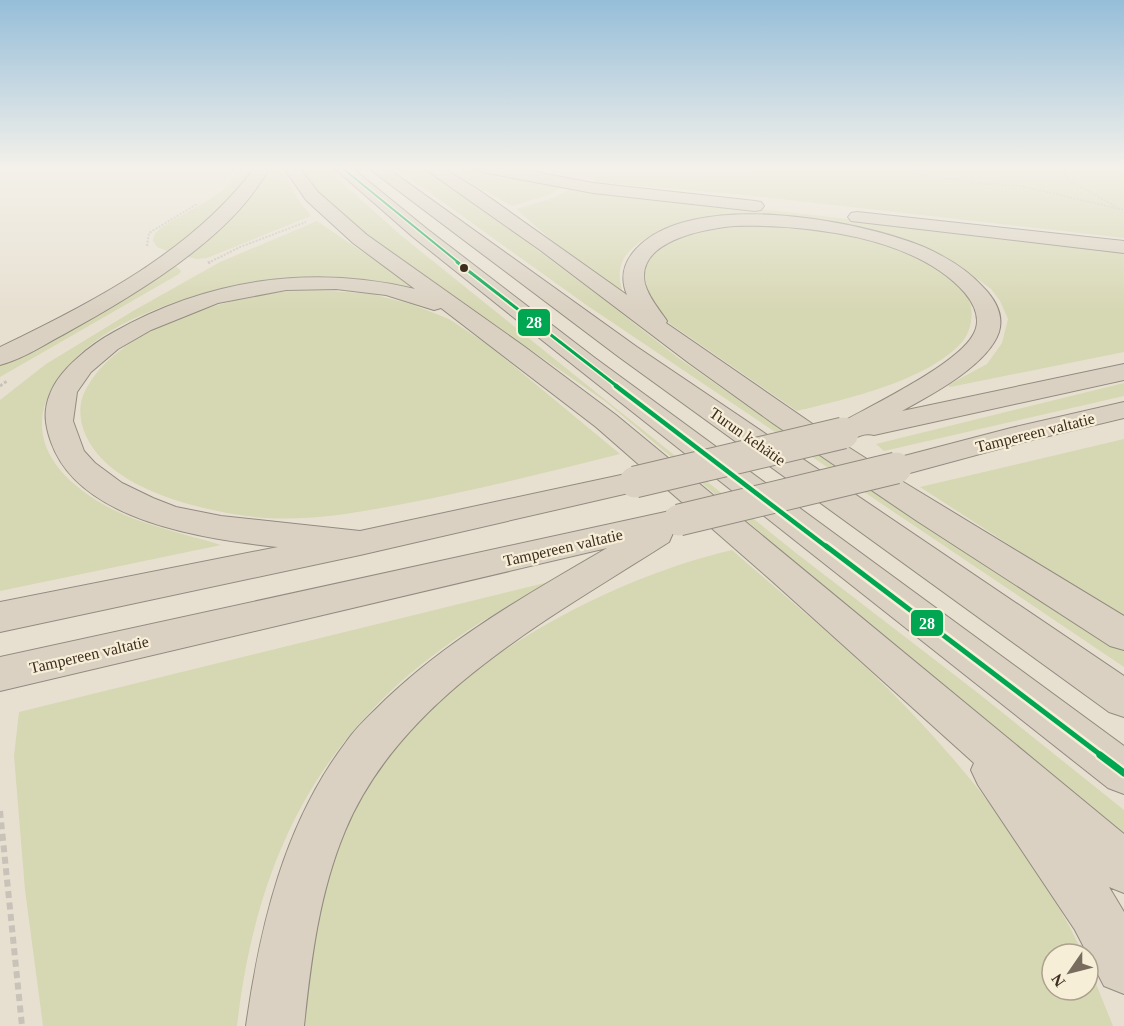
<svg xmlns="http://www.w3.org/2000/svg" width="1124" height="1026" viewBox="0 0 1124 1026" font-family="Georgia,serif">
<rect width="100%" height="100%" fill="#e7e0d1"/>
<path fill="#d6d7b3" d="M242,167H252C235,203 198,228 167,251L157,247L153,241C154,236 155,232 160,229C187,209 224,199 242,167Z
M270,167H280L300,202L311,216L207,258L197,259L184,256L223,224L255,193Z
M300,167H324L403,237L796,553L978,693L1124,810V849L962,703L606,402L378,244L324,198Z
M394,167H420L466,197L603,299L677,357L760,415L894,506L1124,651V667L585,304Z
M442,167H469L563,186L549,195L512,206Z
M761,167H1124V238L744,195L595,182L589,175H755Z
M572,188L1124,250V352L950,387L948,385L987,364L1002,343L1008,319L1000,301L991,289L963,268L948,260L830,223L672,227C638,239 607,257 625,298L574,260L516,209L553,198Z
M317,221L420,291C356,271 284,275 218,290C181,298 128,317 97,340C41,381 16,438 79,488C119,521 173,530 221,545L0,591V400L46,364L133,311L220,262Z
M765,225C824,230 883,238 936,268C950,277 968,289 971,307C973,318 970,332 963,341C928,381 846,399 797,411L669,323C598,241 704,227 765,225Z
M173,263L181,271L179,274L0,377V362Z
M307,289L372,294L411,304L449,319L487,344L620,454C548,472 476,490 403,504C351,514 299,523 246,516C192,508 105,487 84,431C78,414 79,399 89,384C127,322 239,294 307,289Z
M1124,383V396L884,451L876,444Z
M1124,439V619L920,487Z
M732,550C790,601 852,651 905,706C976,780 1040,862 1083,954H1052V990H1088V964L1113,1026H299C311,954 321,882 351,815C412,682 595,582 732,550Z
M557,580C360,677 262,807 237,1026H43L25,890L14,756L19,712Z"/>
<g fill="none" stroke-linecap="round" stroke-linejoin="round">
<defs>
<path id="highway" d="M255,167H271C264,177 257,188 250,197C207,252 126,300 66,333C45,344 23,359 0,365V347C92,303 193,251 255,167Z
M283,167H299L318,192L367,235L525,347L616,415L1124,834V893L1109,887L1124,912V994L1104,986L1075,930L978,785L971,770L974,763L772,581L596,427L441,308L434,310L386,295L336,289L286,290L218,303L151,330L118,349L91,372L77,392L73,421L84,451L95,463L122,483L153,498L176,507L221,516L360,531L635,472L646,475L651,482L646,489L360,555L0,632V602L278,547C206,539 79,522 51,442C45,425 43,411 50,394C59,369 92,344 114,332C207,279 312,264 415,289L353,243L306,200Z
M333,167H351L427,229L595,358L1124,746V794L1108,788L577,368L413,237Z
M367,167H386L637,347L1124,676V717L1109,712L619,357Z
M422,167H441L476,188L627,295C620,278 623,263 636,249C691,189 857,219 924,247C946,257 967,269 983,287C995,299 1004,315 999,332C988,365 931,395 902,411L1124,364V380L874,435C860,431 852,444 837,440L881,468L885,461L1011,428L1124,402V418L1028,441L895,477L1124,616V650L1110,646L917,521L774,424L689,363L540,250ZM734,226C805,224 915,236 965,293C974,304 982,320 973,335C956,366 866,408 833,427L828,433L830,436L666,323L667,321C659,309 649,298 645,284C635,241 704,229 734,226Z
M474,167H509L593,183L755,201L761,202L764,206L761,210L755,211L593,193L482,172Z
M857,212L1124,241V253L851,221L848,217L851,213Z
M679,509L691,512L696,520L691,528L673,533L669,542C552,617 401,696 345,831C319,893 311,960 304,1026H246C260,926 284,824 346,742C357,726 372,713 386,699C451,637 530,593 607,548L0,691V657Z"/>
</defs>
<use href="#highway" stroke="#928b80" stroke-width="2"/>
<path stroke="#c8c2b9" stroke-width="2" stroke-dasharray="2 1.5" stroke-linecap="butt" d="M1060,167L1070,181L1115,206
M880,170L906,171L984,184L1021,186L1124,210
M147,246L149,233L197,204
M208,263L240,247L306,222"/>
<path stroke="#c8c2b9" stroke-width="3" stroke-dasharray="3 2" stroke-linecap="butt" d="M208,263L210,262
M0,386L7,381"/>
<path stroke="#c8c2b9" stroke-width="6" stroke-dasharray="7 4.5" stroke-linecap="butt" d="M0,811L22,1026"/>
<use href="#highway" fill="#dad1c2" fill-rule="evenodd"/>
<defs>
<path id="highway-bridge" d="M635,482L843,433
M679,520L896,468"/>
</defs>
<use href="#highway-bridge" stroke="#928b80" stroke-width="33" stroke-linecap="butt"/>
<use href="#highway-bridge" stroke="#dad1c2" stroke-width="31"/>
<defs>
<path id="bus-1-far4" d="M341,167L459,263"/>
<path id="bus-1-far3" d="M457,262L618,387"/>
<path id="bus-1-far2" d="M616,386L828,548"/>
<path id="bus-1-far1" d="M826,546L1102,756"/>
<path id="bus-1" d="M1100,755L1124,773"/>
</defs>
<use href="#bus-1-far4" stroke="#f7eed8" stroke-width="4.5"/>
<use href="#bus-1-far3" stroke="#f7eed8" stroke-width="6"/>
<use href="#bus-1-far2" stroke="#f7eed8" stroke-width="9"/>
<use href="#bus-1-far1" stroke="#f7eed8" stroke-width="10"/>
<use href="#bus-1" stroke="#f7eed8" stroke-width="11"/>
<use href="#bus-1-far4" stroke="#00a651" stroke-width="2"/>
<use href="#bus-1-far3" stroke="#00a651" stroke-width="3"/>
<use href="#bus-1-far2" stroke="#00a651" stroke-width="4.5"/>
<use href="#bus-1-far1" stroke="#00a651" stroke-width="5"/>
<use href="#bus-1" stroke="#00a651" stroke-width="7"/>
</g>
<linearGradient id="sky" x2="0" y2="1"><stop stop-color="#96bed9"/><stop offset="0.54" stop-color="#f4f1ea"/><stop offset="1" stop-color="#f4f1ea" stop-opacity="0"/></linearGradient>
<rect width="1124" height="311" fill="url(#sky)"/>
<circle fill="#3d2e20" stroke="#f7eed8" stroke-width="2" cx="464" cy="268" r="5"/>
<g text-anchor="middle" stroke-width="4.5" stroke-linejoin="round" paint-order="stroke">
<g font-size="16" fill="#3d2e20" stroke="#f7eed8">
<text transform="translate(1035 432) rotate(-14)" y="6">Tampereen valtatie</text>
<text transform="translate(748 436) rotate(35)" y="6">Turun kehätie</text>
<text transform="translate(563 547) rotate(-13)" y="6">Tampereen valtatie</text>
<text transform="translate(89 654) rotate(-13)" y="6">Tampereen valtatie</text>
</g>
</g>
<g stroke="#f7eed8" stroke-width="2">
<rect x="517" y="308" width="34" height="29" rx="6" fill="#00a651"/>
<rect x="910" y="609" width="34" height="28" rx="6" fill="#00a651"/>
</g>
<g font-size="16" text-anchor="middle" font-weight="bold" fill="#fff">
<text x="534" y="328">28</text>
<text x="927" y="629">28</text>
</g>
<g transform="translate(1070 972) rotate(235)"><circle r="28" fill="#f7eed8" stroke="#ada18e" stroke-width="1.5"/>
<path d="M0-4.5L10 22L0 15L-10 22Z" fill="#786c5e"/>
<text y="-9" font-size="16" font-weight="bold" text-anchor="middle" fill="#3d2e20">N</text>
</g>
</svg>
